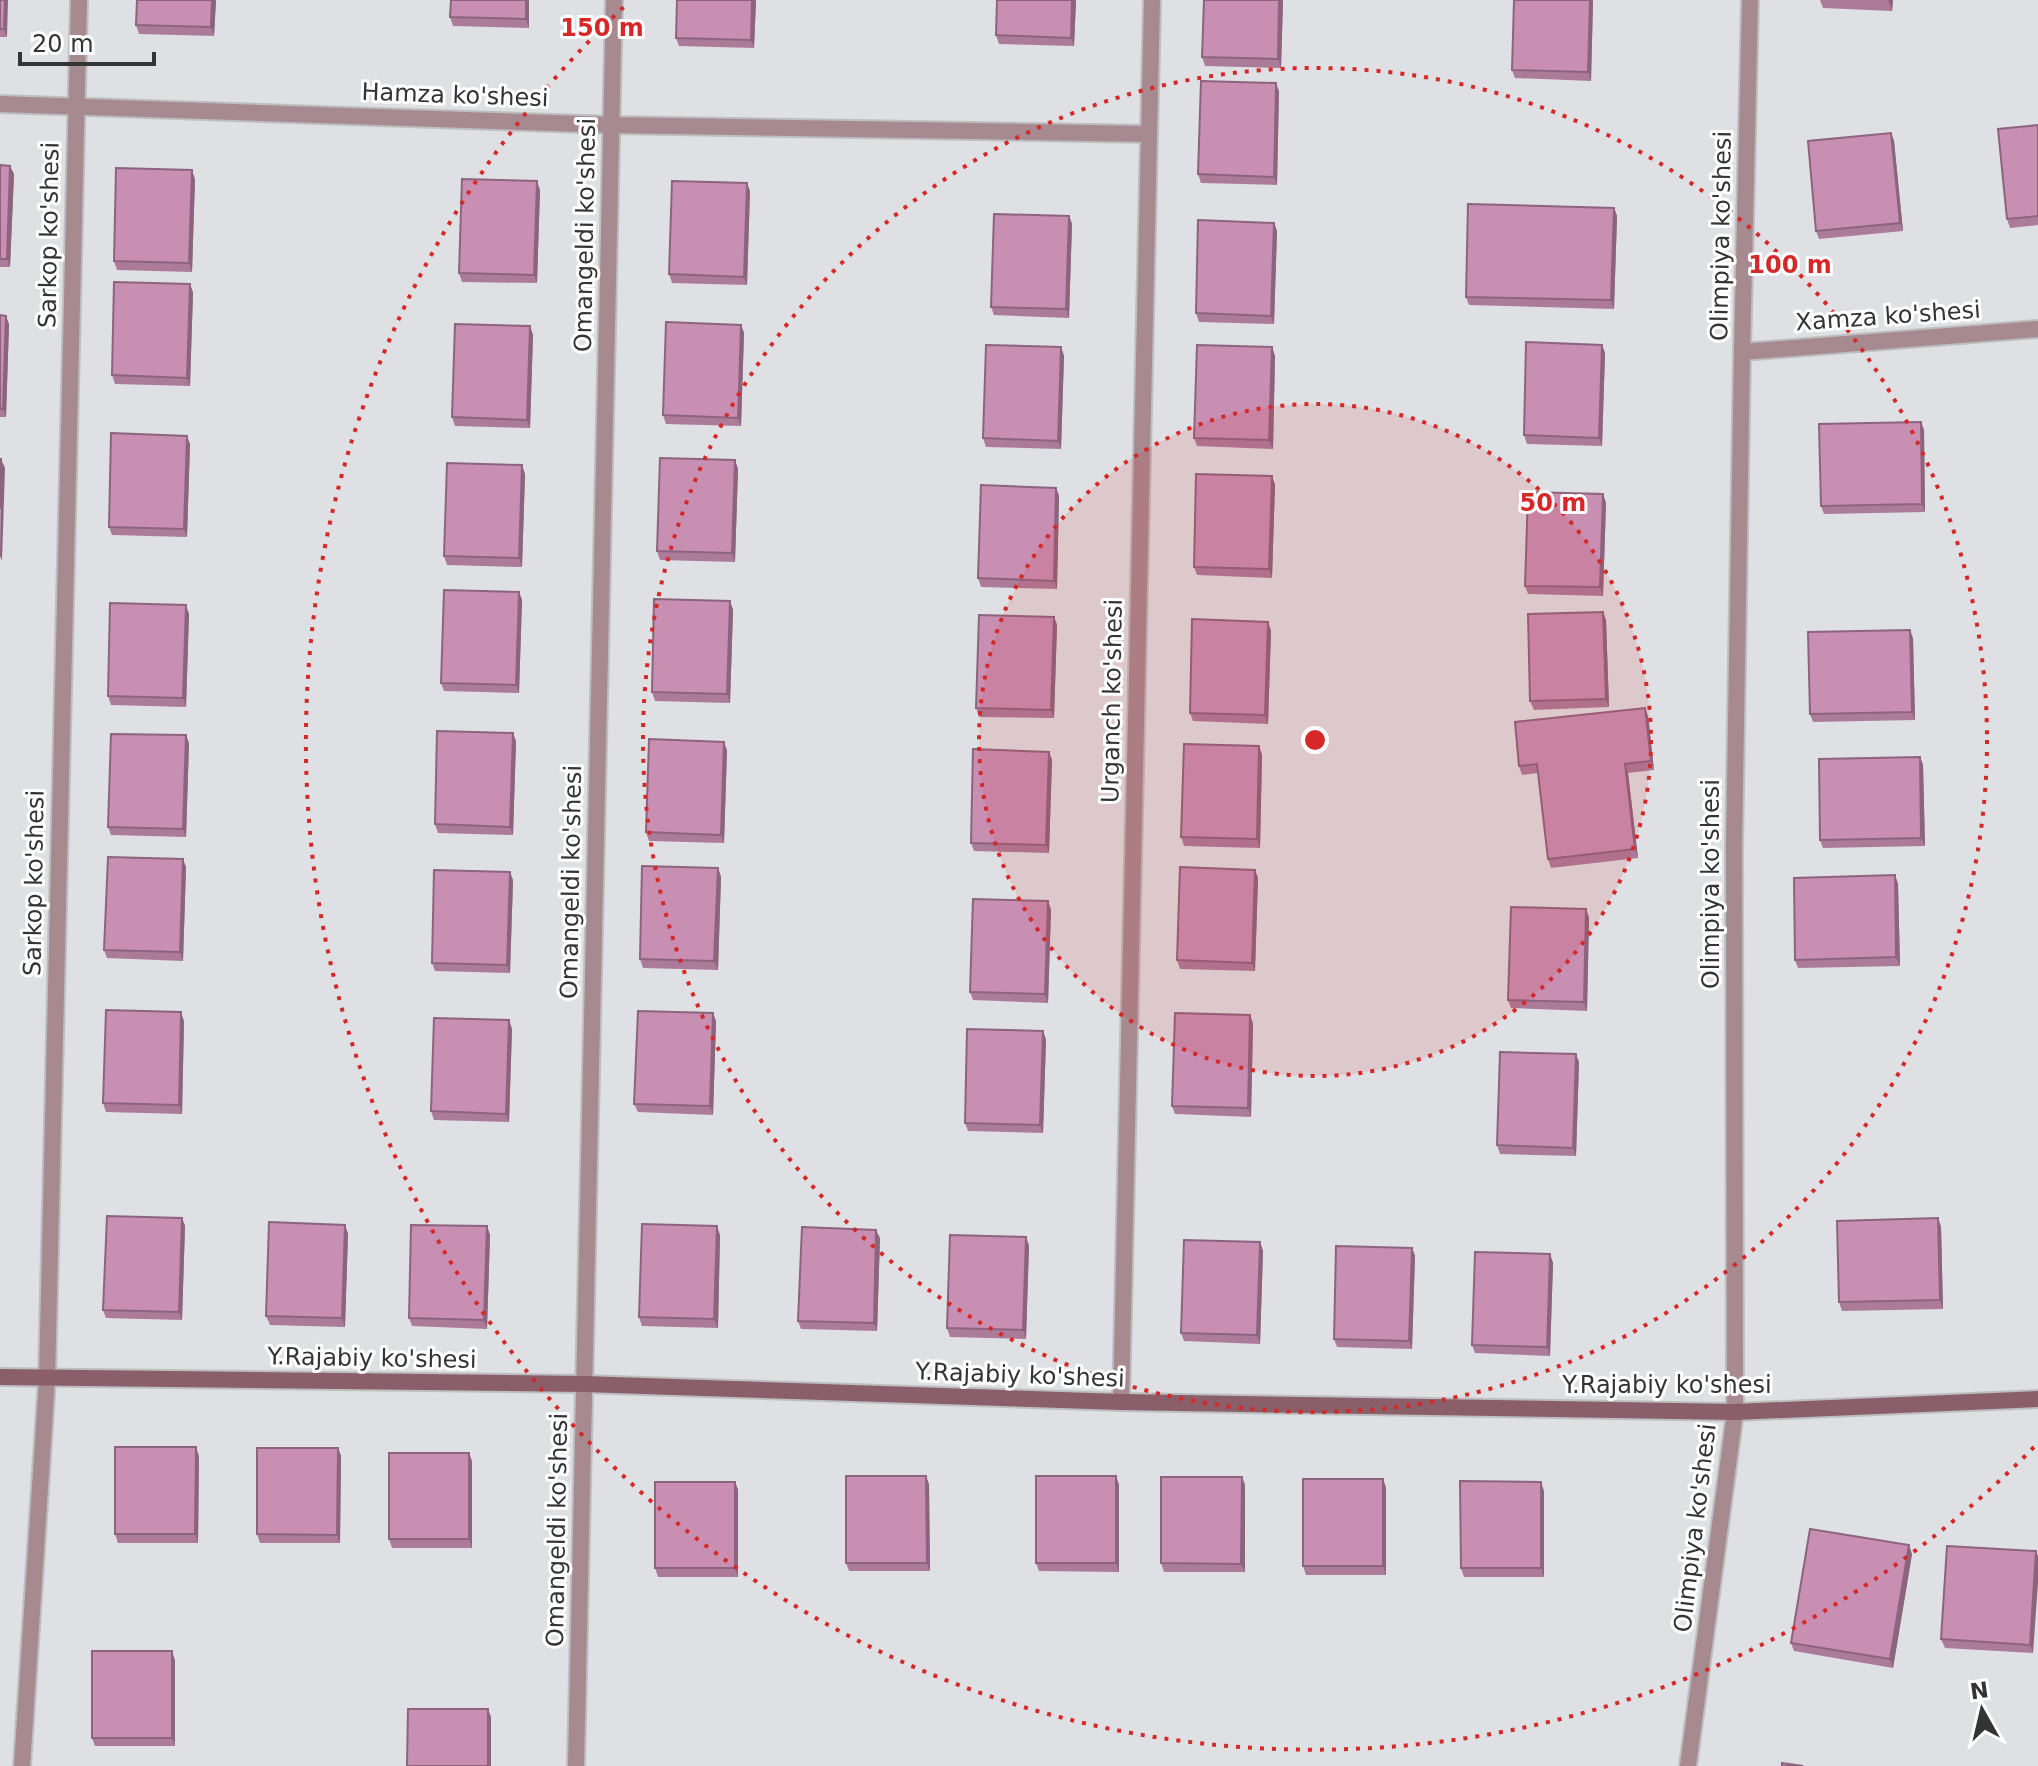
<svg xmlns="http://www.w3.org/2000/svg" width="2038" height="1766" viewBox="0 0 2038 1766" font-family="'DejaVu Sans',sans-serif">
<rect width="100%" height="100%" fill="#dfe0e3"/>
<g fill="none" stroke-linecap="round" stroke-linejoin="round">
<defs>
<path id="street" d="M0,104L612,125L1149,134
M1742,352L2038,329
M1121,1402L1152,0
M22,1766L47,1379L79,0
M576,1766L614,0
M1688,1766L1735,1412L1734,848L1742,352L1750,0"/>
<path id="secondary" d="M0,1377L584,1384L1121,1402L1735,1412L2038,1399"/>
</defs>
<use href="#street" stroke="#bdbec0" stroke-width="20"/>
<use href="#secondary" stroke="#bdbec0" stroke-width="20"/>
<use href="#street" stroke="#a78990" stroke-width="16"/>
<use href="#secondary" stroke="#8a5f6a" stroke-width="16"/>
</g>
<path fill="#ac7b9a" d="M0,0L7,37H0Z
M137,0H216L214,36L139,34L136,25Z
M529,0V28L453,26L450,17Z
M756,0L754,48L679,46L676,38Z
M1076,0L1074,46L999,44L996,35Z
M1204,0H1283L1281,68L1205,66L1202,57Z
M1514,0H1593L1591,81L1515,78L1512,70Z
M1820,0H1893L1892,11L1823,8Z
M1279,91L1277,185L1201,183L1198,174Z
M2038,125V225L2010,228L2007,219Z
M1891,133L1894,141L1903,231L1819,239L1816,231Z
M0,165L14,174L10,267H0Z
M195,179L192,272L117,270L114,261Z
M540,190L537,283L462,282L459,273Z
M750,191L747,285L672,283L669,274Z
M1614,208L1617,216L1614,309L1469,305L1466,297Z
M1069,216L1072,224L1069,318L994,315L991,307Z
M1274,223L1277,231L1274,324L1199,322L1196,313Z
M193,292L190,386L115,384L112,375Z
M0,315L9,324L6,417H0Z
M741,325L744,333L741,426L666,424L663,415Z
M530,326L533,335L530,428L455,426L452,417Z
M1602,345L1605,353L1602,446L1527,444L1524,435Z
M1061,347L1064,356L1061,449L986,447L983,438Z
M1272,347L1275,356L1273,449L1197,446L1194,438Z
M1921,422L1924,430L1925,512L1824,514L1821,506Z
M190,444L187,537L112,535L109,527Z
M735,460L738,469L735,562L660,560L657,551Z
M525,474L522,567L447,565L444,556Z
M1272,476L1275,485L1272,578L1197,575L1194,567Z
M1056,488L1059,496L1057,589L981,587L978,578Z
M1603,494L1606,503L1603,596L1528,594L1525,586Z
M519,592L522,600L519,693L444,691L441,683Z
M730,601L733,610L730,703L655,701L652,692Z
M1603,612L1606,620L1609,707L1534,710L1530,701Z
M189,614L186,707L111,705L108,696Z
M1054,617L1057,625L1054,718L979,717L976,708Z
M1268,622L1271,631L1268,724L1193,721L1190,713Z
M1913,638L1915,720L1813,722L1810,714Z
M1648,716L1654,770L1628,773L1638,858L1551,868L1548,859L1538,773L1522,775L1519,766Z
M516,741L513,835L438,833L435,824Z
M189,743L186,837L111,835L108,827Z
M1259,746L1262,755L1260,848L1184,846L1181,837Z
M727,750L724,843L649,841L646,832Z
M1049,752L1052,760L1049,853L974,851L971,843Z
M1920,757L1923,765L1925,846L1823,848L1820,840Z
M186,867L183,961L107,958L104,950Z
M718,868L721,877L718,970L643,968L640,959Z
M1255,870L1258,878L1255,971L1180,969L1177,960Z
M1895,875L1898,884L1900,966L1798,968L1795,960Z
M513,880L510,973L435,971L432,963Z
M1048,901L1051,910L1048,1003L973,1000L970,992Z
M1586,909L1589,918L1587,1011L1511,1008L1508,1000Z
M1250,1015L1253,1024L1251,1117L1175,1114L1172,1106Z
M509,1020L512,1029L509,1122L434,1120L431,1111Z
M184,1021L182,1114L106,1112L103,1103Z
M716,1021L713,1115L638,1112L634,1104Z
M1043,1031L1046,1040L1043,1133L968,1131L965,1123Z
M1579,1062L1576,1156L1500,1154L1497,1145Z
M182,1218L185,1226L182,1320L106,1318L103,1310Z
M1938,1218L1941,1227L1943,1309L1842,1311L1839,1302Z
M345,1225L348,1234L345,1327L270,1325L266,1316Z
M487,1226L490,1235L487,1329L412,1326L409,1318Z
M720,1235L718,1328L642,1326L639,1317Z
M1026,1237L1029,1246L1026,1339L950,1337L947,1328Z
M880,1238L877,1331L801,1329L798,1321Z
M1260,1242L1263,1251L1260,1344L1184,1341L1181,1333Z
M1412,1248L1415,1256L1412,1349L1337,1347L1334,1339Z
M1550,1254L1553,1263L1550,1356L1475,1353L1472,1345Z
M338,1448L341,1456L340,1543H260L257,1534Z
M199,1456L198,1543H118L115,1534Z
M472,1461V1548H392L389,1539Z
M1116,1476L1119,1485V1572L1039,1571L1036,1563Z
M1242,1477L1245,1485V1572H1164L1161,1563Z
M1383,1479L1386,1488V1575H1306L1303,1566Z
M735,1482L738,1490V1577H658L655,1568Z
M929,1484L930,1571H849L846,1563Z
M1544,1491V1577H1464L1461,1568Z
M2036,1551L2033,1653L1945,1648L1941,1639Z
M1912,1554L1893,1668L1794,1651L1791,1643Z
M175,1660V1746H95L92,1738Z"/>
<path fill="#8c647d" d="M5,0H8L7,37L4,29Z
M212,0H216L214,36L211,27Z
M526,0H529V28L526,19Z
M752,0H756L754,48L751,40Z
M1072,0H1076L1074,46L1071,38Z
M1279,0H1283L1281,68L1278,59Z
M1590,0H1593L1591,81L1588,72Z
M1888,0H1893L1892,11Z
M1276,83L1279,91L1277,185L1274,177Z
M1891,133L1894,141L1903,231L1900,223Z
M10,166L14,174L10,267L7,259Z
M192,170L195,179L192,272L189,263Z
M537,181L540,190L537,283L534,275Z
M747,183L750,191L747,285L744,277Z
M1614,208L1617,216L1614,309L1611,300Z
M1069,216L1072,224L1069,318L1066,309Z
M1274,223L1277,231L1274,324L1271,316Z
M190,284L193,292L190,386L187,378Z
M6,316L9,324L6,417L3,409Z
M741,325L744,333L741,426L738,418Z
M530,326L533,335L530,428L527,420Z
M1602,345L1605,353L1602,446L1599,438Z
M1061,347L1064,356L1061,449L1058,441Z
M1272,347L1275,356L1273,449L1269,440Z
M1921,422L1924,430L1925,512L1922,504Z
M187,436L190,444L187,537L184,529Z
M1,459L5,468L2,561L0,556Z
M735,460L738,469L735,562L732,553Z
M522,465L525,474L522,567L519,558Z
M1272,476L1275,485L1272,578L1269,569Z
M1056,488L1059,496L1057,589L1054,581Z
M1603,494L1606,503L1603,596L1600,587Z
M519,592L522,600L519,693L516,685Z
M730,601L733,610L730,703L727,694Z
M186,605L189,614L186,707L183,698Z
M1603,612L1606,620L1609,707L1606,699Z
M1054,617L1057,625L1054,718L1051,710Z
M1268,622L1271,631L1268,724L1265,715Z
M1910,630L1913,638L1915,720L1912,712Z
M1645,708L1648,716L1654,770L1651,761Z
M513,733L516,741L513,835L510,827Z
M186,735L189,743L186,837L183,829Z
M724,742L727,750L724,843L721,835Z
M1259,746L1262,755L1260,848L1257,839Z
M1049,752L1052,760L1049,853L1046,845Z
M1920,757L1923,765L1925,846L1921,838Z
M1625,764L1628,773L1638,858L1635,849Z
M183,859L186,867L183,961L180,952Z
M718,868L721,877L718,970L714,961Z
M1255,870L1258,878L1255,971L1252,963Z
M510,872L513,880L510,973L507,965Z
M1895,875L1898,884L1900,966L1896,957Z
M1048,901L1051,910L1048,1003L1045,994Z
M1586,909L1589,918L1587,1011L1584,1002Z
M181,1012L184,1021L182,1114L179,1105Z
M713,1013L716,1021L713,1115L710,1106Z
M1250,1015L1253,1024L1251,1117L1248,1108Z
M509,1020L512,1029L509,1122L506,1114Z
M1043,1031L1046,1040L1043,1133L1040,1125Z
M1576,1054L1579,1062L1576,1156L1573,1148Z
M182,1218L185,1226L182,1320L179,1312Z
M1938,1218L1941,1227L1943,1309L1940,1300Z
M345,1225L348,1234L345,1327L342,1318Z
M487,1226L490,1235L487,1329L484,1320Z
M717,1226L720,1235L718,1328L714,1319Z
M876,1230L880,1238L877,1331L874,1323Z
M1026,1237L1029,1246L1026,1339L1023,1330Z
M1260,1242L1263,1251L1260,1344L1257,1335Z
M1412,1248L1415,1256L1412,1349L1409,1341Z
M1550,1254L1553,1263L1550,1356L1547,1347Z
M196,1447L199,1456L198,1543L195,1534Z
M338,1448L341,1456L340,1543L337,1535Z
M469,1453L472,1461V1548L469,1539Z
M926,1476L929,1484L930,1571L927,1563Z
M1116,1476L1119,1485V1572L1116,1563Z
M1242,1477L1245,1485V1572L1241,1564Z
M1383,1479L1386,1488V1575L1383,1566Z
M735,1482L738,1490V1577L735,1568Z
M1541,1482L1544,1491V1577L1541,1568Z
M1909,1545L1912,1554L1893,1668L1890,1659Z
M2036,1551L2038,1556V1583L2033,1653L2030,1645Z
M172,1651L175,1660V1746L172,1738Z
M488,1709L491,1717V1766H488Z"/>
<path fill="#c88fb3" stroke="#8c647d" stroke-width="2" d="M0,0H5L4,29H0Z
M137,0H212L211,27L136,25Z
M451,0H526V19L450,17Z
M677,0H752L751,40L676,38Z
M997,0H1072L1071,38L996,35Z
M1204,0H1279L1278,59L1202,57Z
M1514,0H1590L1588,72L1512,70Z
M1201,81L1276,83L1274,177L1198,174Z
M2038,125V216L2007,219L1998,129Z
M1891,133L1900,223L1816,231L1808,141Z
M0,165L10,166L7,259H0Z
M116,168L192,170L189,263L114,261Z
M462,179L537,181L534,275L459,273Z
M672,181L747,183L744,277L669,274Z
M1468,204L1614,208L1611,300L1466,297Z
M994,214L1069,216L1066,309L991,307Z
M1198,220L1274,223L1271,316L1196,313Z
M114,282L190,284L187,378L112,375Z
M0,315L6,316L3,409H0Z
M666,322L741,325L738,418L663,415Z
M455,324L530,326L527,420L452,417Z
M1526,342L1602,345L1599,438L1524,435Z
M986,345L1061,347L1058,441L983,438Z
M1197,345L1272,347L1269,440L1194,438Z
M1921,422L1922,504L1821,506L1819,424Z
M111,433L187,436L184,529L109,527Z
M660,458L735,460L732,553L657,551Z
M0,459H1L0,509Z
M447,463L522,465L519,558L444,556Z
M1196,474L1272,476L1269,569L1194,567Z
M981,485L1056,488L1054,581L978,578Z
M1528,492L1603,494L1600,587L1525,586Z
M444,590L519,592L516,685L441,683Z
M654,599L730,601L727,694L652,692Z
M110,603L186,605L183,698L108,696Z
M1603,612L1606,699L1530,701L1528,614Z
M979,615L1054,617L1051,710L976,708Z
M1192,619L1268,622L1265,715L1190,713Z
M1910,630L1912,712L1810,714L1808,632Z
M1645,708L1651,761L1625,764L1635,849L1548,859L1537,764L1519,766L1515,722Z
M437,731L513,733L510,827L435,824Z
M111,734L186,735L183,829L108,827Z
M649,739L724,742L721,835L646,832Z
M1184,744L1259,746L1257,839L1181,837Z
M973,749L1049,752L1046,845L971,843Z
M1920,757L1921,838L1820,840L1819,759Z
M108,857L183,859L180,952L104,950Z
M642,866L718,868L714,961L640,959Z
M1180,867L1255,870L1252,963L1177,960Z
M434,870L510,872L507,965L432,963Z
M1895,875L1896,957L1795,960L1794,878Z
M973,899L1048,901L1045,994L970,992Z
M1511,907L1586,909L1584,1002L1508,1000Z
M106,1010L181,1012L179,1105L103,1103Z
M638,1011L713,1013L710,1106L634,1104Z
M1175,1013L1250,1015L1248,1108L1172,1106Z
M434,1018L509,1020L506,1114L431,1111Z
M967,1029L1043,1031L1040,1125L965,1123Z
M1500,1052L1576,1054L1573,1148L1497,1145Z
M107,1216L182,1218L179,1312L103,1310Z
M1938,1218L1940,1300L1839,1302L1837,1221Z
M269,1222L345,1225L342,1318L266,1316Z
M642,1224L717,1226L714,1319L639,1317Z
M411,1225L487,1226L484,1320L409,1318Z
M802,1227L876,1230L874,1323L798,1321Z
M950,1235L1026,1237L1023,1330L947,1328Z
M1184,1240L1260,1242L1257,1335L1181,1333Z
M1336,1246L1412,1248L1409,1341L1334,1339Z
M1475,1252L1550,1254L1547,1347L1472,1345Z
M115,1447H196L195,1534H115Z
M257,1448H338L337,1535L257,1534Z
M389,1453H469V1539H389Z
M846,1476H926L927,1563H846Z
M1036,1476H1116V1563H1036Z
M1161,1477H1242L1241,1564L1161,1563Z
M1303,1479H1383V1566H1303Z
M1460,1481L1541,1482V1568H1461Z
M655,1482H735V1568H655Z
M1810,1529L1909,1545L1890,1659L1791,1643Z
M1947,1546L2036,1551L2030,1645L1941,1639Z
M92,1651H172V1738H92Z
M408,1709H488V1766H407Z
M1782,1763L1803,1766H1782Z"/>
<circle cx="1315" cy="740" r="336" fill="#d62828" fill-opacity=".12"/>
<g fill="none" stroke="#d62828" stroke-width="4" stroke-dasharray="4 8">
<circle cx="1315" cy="740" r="336"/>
<circle cx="1315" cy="740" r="672"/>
<path d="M2034 1447A1008 1008 0 1 1 628 3"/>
</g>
<g text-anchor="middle" stroke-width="6" stroke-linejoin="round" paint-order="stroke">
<g font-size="24" fill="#343435" stroke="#fff">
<text transform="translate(455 95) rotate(2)" y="8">Hamza ko'shesi</text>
<text transform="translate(49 235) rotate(-89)" y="8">Sarkop ko'shesi</text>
<text transform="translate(585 235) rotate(-89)" y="8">Omangeldi ko'shesi</text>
<text transform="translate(1721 236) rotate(-89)" y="8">Olimpiya ko'shesi</text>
<text transform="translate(1888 316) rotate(-4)" y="8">Xamza ko'shesi</text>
<text transform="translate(1112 701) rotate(-89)" y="8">Urganch ko'shesi</text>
<text transform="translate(571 882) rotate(-89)" y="8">Omangeldi ko'shesi</text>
<text transform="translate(34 883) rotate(-89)" y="8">Sarkop ko'shesi</text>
<text transform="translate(1711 884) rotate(-90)" y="8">Olimpiya ko'shesi</text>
<text transform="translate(372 1358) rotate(1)" y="8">Y.Rajabiy ko'shesi</text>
<text transform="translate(1020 1375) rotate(2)" y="8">Y.Rajabiy ko'shesi</text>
<text x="1667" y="1393">Y.Rajabiy ko'shesi</text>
<text transform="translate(1695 1528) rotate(-83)" y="8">Olimpiya ko'shesi</text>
<text transform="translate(557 1530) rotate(-89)" y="8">Omangeldi ko'shesi</text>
</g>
</g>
<circle cx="1315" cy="740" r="12" fill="#d62828" stroke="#fff" stroke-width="4"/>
<g font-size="24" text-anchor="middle" font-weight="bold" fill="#d62828" stroke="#fff" stroke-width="6" stroke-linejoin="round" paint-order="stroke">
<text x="602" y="36">150 m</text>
<text x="1790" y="273">100 m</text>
<text x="1553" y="511">50 m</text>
</g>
<g transform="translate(1982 1710) rotate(352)" stroke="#ffffff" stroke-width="6" paint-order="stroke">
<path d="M0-6L14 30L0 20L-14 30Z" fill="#343435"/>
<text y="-12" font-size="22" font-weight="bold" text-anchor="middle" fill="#343435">N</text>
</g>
<path d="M20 52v12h134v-12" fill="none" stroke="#343435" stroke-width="4"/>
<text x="32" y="52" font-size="24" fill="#343435" stroke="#ffffff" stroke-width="6" paint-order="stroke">20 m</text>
</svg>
